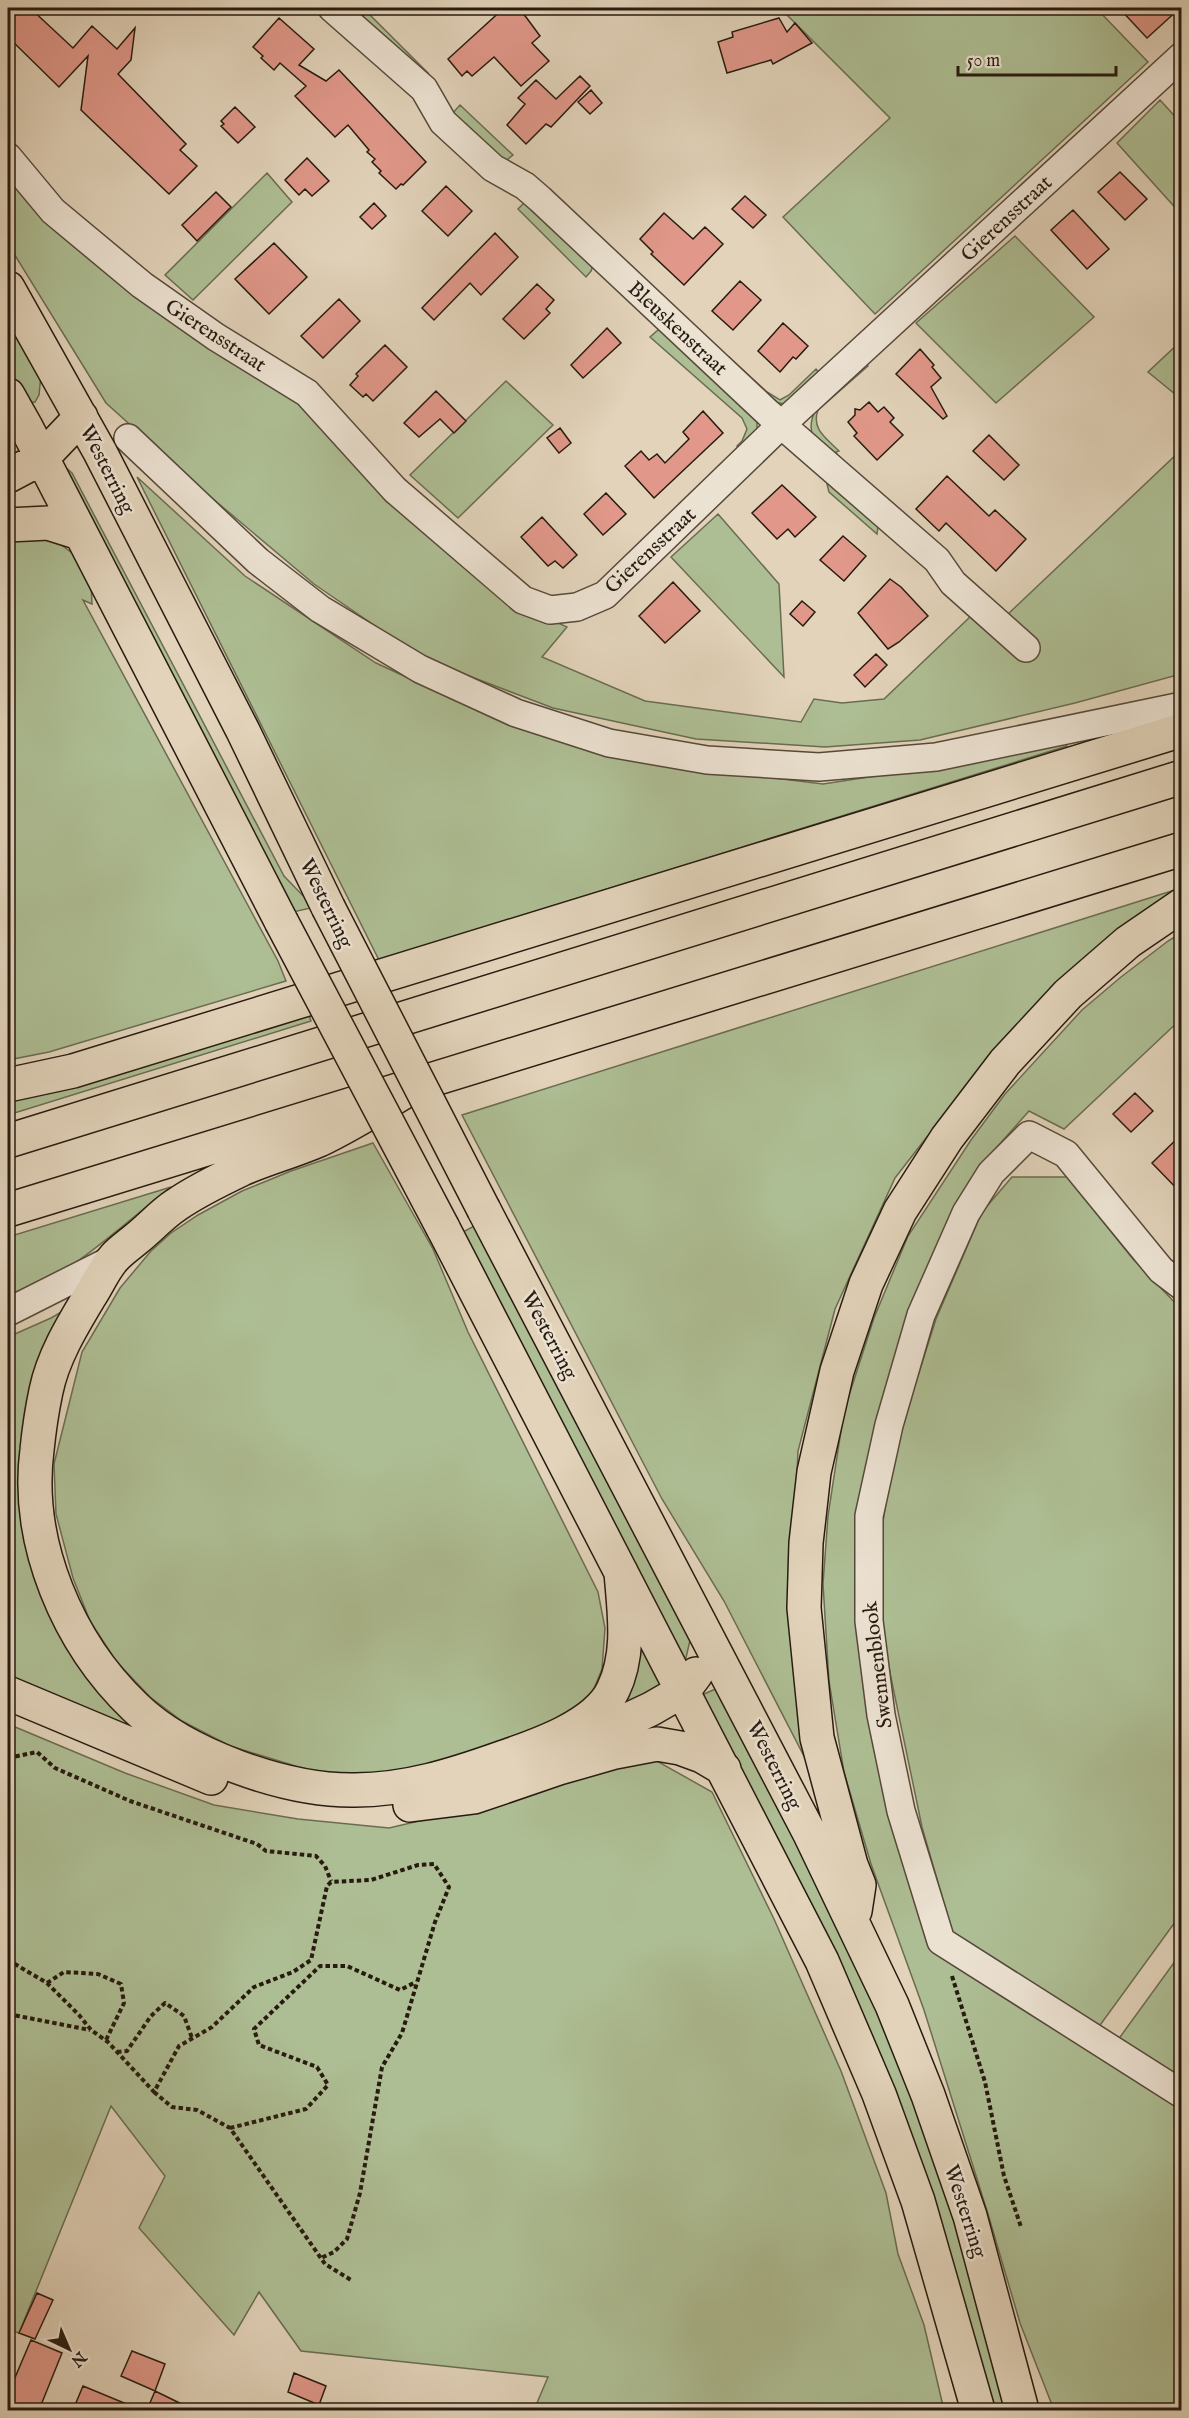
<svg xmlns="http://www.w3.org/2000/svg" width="1189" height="2418" viewBox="0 0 1189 2418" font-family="'IM FELL English',serif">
<rect width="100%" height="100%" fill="#e2d3ba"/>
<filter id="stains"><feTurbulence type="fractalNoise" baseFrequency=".00333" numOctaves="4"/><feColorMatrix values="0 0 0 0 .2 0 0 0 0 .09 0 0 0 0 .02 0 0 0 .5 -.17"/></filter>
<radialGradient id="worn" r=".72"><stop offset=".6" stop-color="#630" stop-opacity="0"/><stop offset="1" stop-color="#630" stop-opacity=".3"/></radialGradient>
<path fill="#aebe94" stroke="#6a6c52" stroke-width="1.5" d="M780,8H1096L1148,62L875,314L783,217L890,118Z
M366,11L428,73L424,77L361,20Z
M1160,100L1181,123V214L1117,143Z
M460,105L513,155L502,164L451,115Z
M8,173L297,400L510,601L567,627L542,657L645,701L801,722L814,699L842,703L884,699L971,616L1007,615L1181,450V674L1075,703L920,740L825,747L696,739L553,708L422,658L314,584L206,493L106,403L8,244Z
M267,173L292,202L193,300L165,275Z
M527,200L594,263L591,271L586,277L518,209Z
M1015,236L1094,317L996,403L916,323Z
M8,313L41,375L39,395L35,402L28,403L8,369Z
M658,330H663L757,419V438L744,454L737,446L742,441L747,429L742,418L650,337Z
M1181,341V399L1148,372Z
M729,357L767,392L780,400L789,395L816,369L822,376L784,404C762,401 743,377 726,362Z
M864,362L868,366L818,410C811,429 826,438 839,451L836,452L838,457C817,441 803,437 816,408Z
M506,381L553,425L458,518L410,475Z
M57,460L72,473L284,876L310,903L311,908L293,912Z
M831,476L879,518L877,534L829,492L827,484Z
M137,477L245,576L376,663L469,706L701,769L823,784L908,771L1066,740L1067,746L379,960Z
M718,514L779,584L784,677L671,557Z
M8,538H52L76,556L91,581L92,604L83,600L278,961L286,981L49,1052L8,1060Z
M1181,888V896L993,1052L895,1178L835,1309L798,1451L793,1554L792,1655L808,1764L724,1601L662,1499L462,1115Z
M1181,933V1019L1064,1129L1029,1111L990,1155L947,1230L865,1491L882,1765L953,1935L922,1827L879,1620L880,1541L894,1451L936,1319L982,1212L1012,1177H1067L1133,1259L1181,1309V1914L1095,2032L1115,2044L1181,1953V2410H1054L1020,2323L988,2214L924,2010L871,1864L844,1772L829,1681L823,1584L828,1516L844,1411L874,1318L908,1236L971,1140L1005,1094L1082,1010L1121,977L1168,941Z
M307,1009L311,1021L8,1115V1095Z
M373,1143L433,1249L468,1332L598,1592L605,1628L602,1669L593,1691L563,1720L496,1744L390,1775L328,1776L230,1746L182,1721L150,1697L116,1661L90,1621L73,1578L56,1514L54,1464L82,1352L120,1288L151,1251L171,1233L198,1215L242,1191L291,1171Z
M171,1187C120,1227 68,1277 8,1301V1237Z
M476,1225L691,1636L685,1662L461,1233Z
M70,1307L25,1511L155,1742L8,1678V1337L51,1318Z
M638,1638L665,1692L596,1727Z
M720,1687L805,1851L901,2064L972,2274L1008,2410H989L702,1695Z
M8,1724L125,1773L214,1805L298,1819L389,1828L488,1805L648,1756L712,1792L774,1919L841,2071L886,2193L898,2254L924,2325L944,2410H534L548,2377L301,2351L259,2292L234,2335L139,2228L165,2176L111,2106L19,2333L8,2329Z"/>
<path fill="#e1988a" stroke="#271b10" stroke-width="1.5" d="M23,8H30L73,48L92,26L117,49L135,28L131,60L118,74L186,144L180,150L197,166L169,194L81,110L88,56L59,87L8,37V23Z
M504,8H517L526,17L540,36L532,43L549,61L521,86L494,57L472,76L467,71L462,76L448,59Z
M1119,8H1180L1147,38Z
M279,18L314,49L299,65L326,81L339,70L426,162L403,185L401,184L396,189L379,173L381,171L372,162L375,159L367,152L369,150L348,125L335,137L295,96L306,86L280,63L274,70L261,58L263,56L253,47Z
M779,18L787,32L795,23L812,43L773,64L771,60L727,73L718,42L733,37L732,32Z
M580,76L590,86L551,127L546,124L526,144L507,125L525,104L518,98L536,80L556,99Z
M591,90L602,103L590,114L578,102Z
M235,107L255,127L238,143L221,126L224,124L221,121Z
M307,158L329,181L312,196L305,189L299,195L285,180Z
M1120,172L1147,199L1125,220L1098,192Z
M446,186L472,211L448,236L422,211Z
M216,192L231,207L197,241L182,225Z
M745,196L766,215L753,228L732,209Z
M374,203L386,216L372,229L360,217Z
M1073,210L1109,249L1087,269L1051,230Z
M664,213L693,239L705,227L723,244L684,285L651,254L653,252L640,239Z
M495,233L518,257L481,295L470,283L434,320L422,308Z
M274,243L307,277L269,314L235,279Z
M740,281L761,300L733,330L712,311Z
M537,284L554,300L546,309L550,313L524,339L503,319Z
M339,299L360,321L323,358L301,336Z
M783,323L808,346L796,359L793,357L780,372L758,351Z
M607,328L621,343L583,378L571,365Z
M385,345L407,367L373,401L366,394L363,397L350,385L358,376L356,374Z
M920,349L934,365L932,367L941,378L931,387L947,416L943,419L896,374Z
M436,391L466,421L454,433L440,419L419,437L404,423Z
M869,402L878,412L884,407L894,418L890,422L903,435L877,460L854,436L857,433L848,422L855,415V409L860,410Z
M703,411L723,433L654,498L625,466L641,451L649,460L657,454L665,463L689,439L683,432Z
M560,428L571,443L559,453L547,438Z
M989,435L1019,465L1004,480L973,451Z
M947,476L989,516L995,510L1026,539L996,571L946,523L939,531L916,509Z
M782,485L816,517L795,537L788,529L777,539L752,513Z
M606,493L626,514L603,535L584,514Z
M542,517L577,555L563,568L555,561L548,566L521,537Z
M843,536L866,556L844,581L820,560Z
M890,579L901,587L928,616L899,642L888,649L858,613Z
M673,582L700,611L665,643L639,616Z
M802,601L815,612L803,626L790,614Z
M876,654L887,665L865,687L854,675Z
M1135,1093L1153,1111L1131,1132L1113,1114Z
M1182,1134V1194L1152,1163Z
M37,2293L53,2300L35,2339L19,2333Z
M31,2340L62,2353L39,2410H27L8,2402V2394Z
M132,2351L165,2364L155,2391L121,2376Z
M294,2373L326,2386L319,2405L288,2392Z
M83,2386L141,2410H73Z
M155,2391L194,2410H147Z"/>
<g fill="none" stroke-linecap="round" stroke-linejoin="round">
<defs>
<path id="minor" d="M332,8L424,89L443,122L493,168L525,186L540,199L768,413L937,560L953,583L1026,648
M8,157L53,211L142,285L216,337L307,393L395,490L523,600L550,610L577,607L605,595L782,424L1182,56
M128,438L258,561L320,609L420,669L516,713L609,743L707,760L819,767L936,757L1182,706
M1182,1286L1161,1270L1066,1154L1029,1135L991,1173L966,1213L921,1315L889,1425L869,1516V1621L881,1715L901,1811L941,1941L1182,2094
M8,1312L113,1259"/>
<path id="highway" d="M8,288L100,452L243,731L328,907
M8,395L26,427L281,921
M8,476L42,458L81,417
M8,525L48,523L80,533
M417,1084C385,1103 353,1124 319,1140C294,1151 267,1158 242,1169C221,1179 196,1191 176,1205C162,1214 150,1228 136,1239C129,1245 120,1251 114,1258C104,1269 98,1284 90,1296C72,1326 53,1357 46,1391C42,1410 39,1430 37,1450C25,1543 68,1643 135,1707C184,1755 286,1791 355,1790C406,1790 453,1775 501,1758C536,1746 596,1726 613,1690C631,1653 624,1611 621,1572
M8,1085L73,1071L1182,730
M8,1141L1182,777
M8,1210L1182,849
M484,1210L810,1834L892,2005L928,2095L970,2216L1022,2410
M443,1228L822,1961L879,2094L918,2201L978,2410
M8,1693L211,1778
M574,1745L651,1709L684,1690L696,1674
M410,1805L474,1797L559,1768L615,1752L657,1744L680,1748L702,1756L724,1769
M855,1911L859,1885L851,1865L817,1738L804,1608L806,1543L814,1472L837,1371L866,1284L900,1211L947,1138L1005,1062L1068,994L1128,942L1182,905"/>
</defs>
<use href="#minor" stroke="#56493a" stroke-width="30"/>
<use href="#highway" stroke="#271b10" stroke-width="36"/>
<path stroke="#271b10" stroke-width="4" stroke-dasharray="4.5 3" stroke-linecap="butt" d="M8,1758L37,1752L55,1768L130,1801L257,1844L266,1851L316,1856L325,1866L331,1881
M8,1960L47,1983L79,2015L91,2030L108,2042L154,2092L179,2046L212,2027L254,1987L293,1972L311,1960L327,1886L331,1882L371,1880L418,1865L434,1864L449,1887L435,1922L402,2033L382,2067L360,2193L347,2239L334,2252L321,2258
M952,1976L985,2082L1004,2176L1021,2227
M47,1983L64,1972L98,1974L121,1984L124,2003L106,2040
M8,2014L90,2030
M117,2052L127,2051L151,2016L165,2003L184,2016L192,2038
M154,2092L172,2107L197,2110L230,2128L325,2264L351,2280
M230,2128L306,2109L328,2085L317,2067L259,2045L254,2029L320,1966H347L400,1990L416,1982"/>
<use href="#minor" stroke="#ece2d2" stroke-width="27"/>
<use href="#highway" stroke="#e2d3ba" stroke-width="33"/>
<defs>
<path id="highway-bridge" d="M328,907L484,1210
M281,921L443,1228"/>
</defs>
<use href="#highway-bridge" stroke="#271b10" stroke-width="36" stroke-linecap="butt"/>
<use href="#highway-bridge" stroke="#e2d3ba" stroke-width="33"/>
</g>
<g text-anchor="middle" stroke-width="5" stroke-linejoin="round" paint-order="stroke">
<g font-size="21" fill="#271b10" stroke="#ece2d2">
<text transform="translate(1006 218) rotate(-43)" y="7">Gierensstraat</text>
<text transform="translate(678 328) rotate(43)" y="7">Bleuskenstraat</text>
<text transform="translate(216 335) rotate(33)" y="7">Gierensstraat</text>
<text transform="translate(108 469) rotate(63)" y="7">Westerring</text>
<text transform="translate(650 550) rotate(-43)" y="7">Gierensstraat</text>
<text transform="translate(327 903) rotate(64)" y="7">Westerring</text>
<text transform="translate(550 1335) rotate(62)" y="7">Westerring</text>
<text transform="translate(877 1665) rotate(-97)" y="7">Swennenblook</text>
<text transform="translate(775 1765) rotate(63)" y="7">Westerring</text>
<text transform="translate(966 2211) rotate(72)" y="7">Westerring</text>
</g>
</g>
<rect width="1189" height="2418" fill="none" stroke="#e2d3ba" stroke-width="30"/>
<rect x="9" y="9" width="1171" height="2400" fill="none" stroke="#271b10" stroke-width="3"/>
<rect x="15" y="15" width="1159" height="2388" fill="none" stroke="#271b10" stroke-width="1.5"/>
<g transform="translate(69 2349) rotate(136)" stroke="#ece2d2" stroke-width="4.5" paint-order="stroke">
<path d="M0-4.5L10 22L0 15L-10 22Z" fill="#271b10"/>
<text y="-9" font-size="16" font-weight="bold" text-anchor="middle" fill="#271b10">N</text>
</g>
<path d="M958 66v9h158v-9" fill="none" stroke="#271b10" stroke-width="3"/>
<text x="967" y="66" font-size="18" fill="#271b10" stroke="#ece2d2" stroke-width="4.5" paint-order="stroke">50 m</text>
<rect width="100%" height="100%" filter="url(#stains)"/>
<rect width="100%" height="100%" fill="url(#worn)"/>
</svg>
